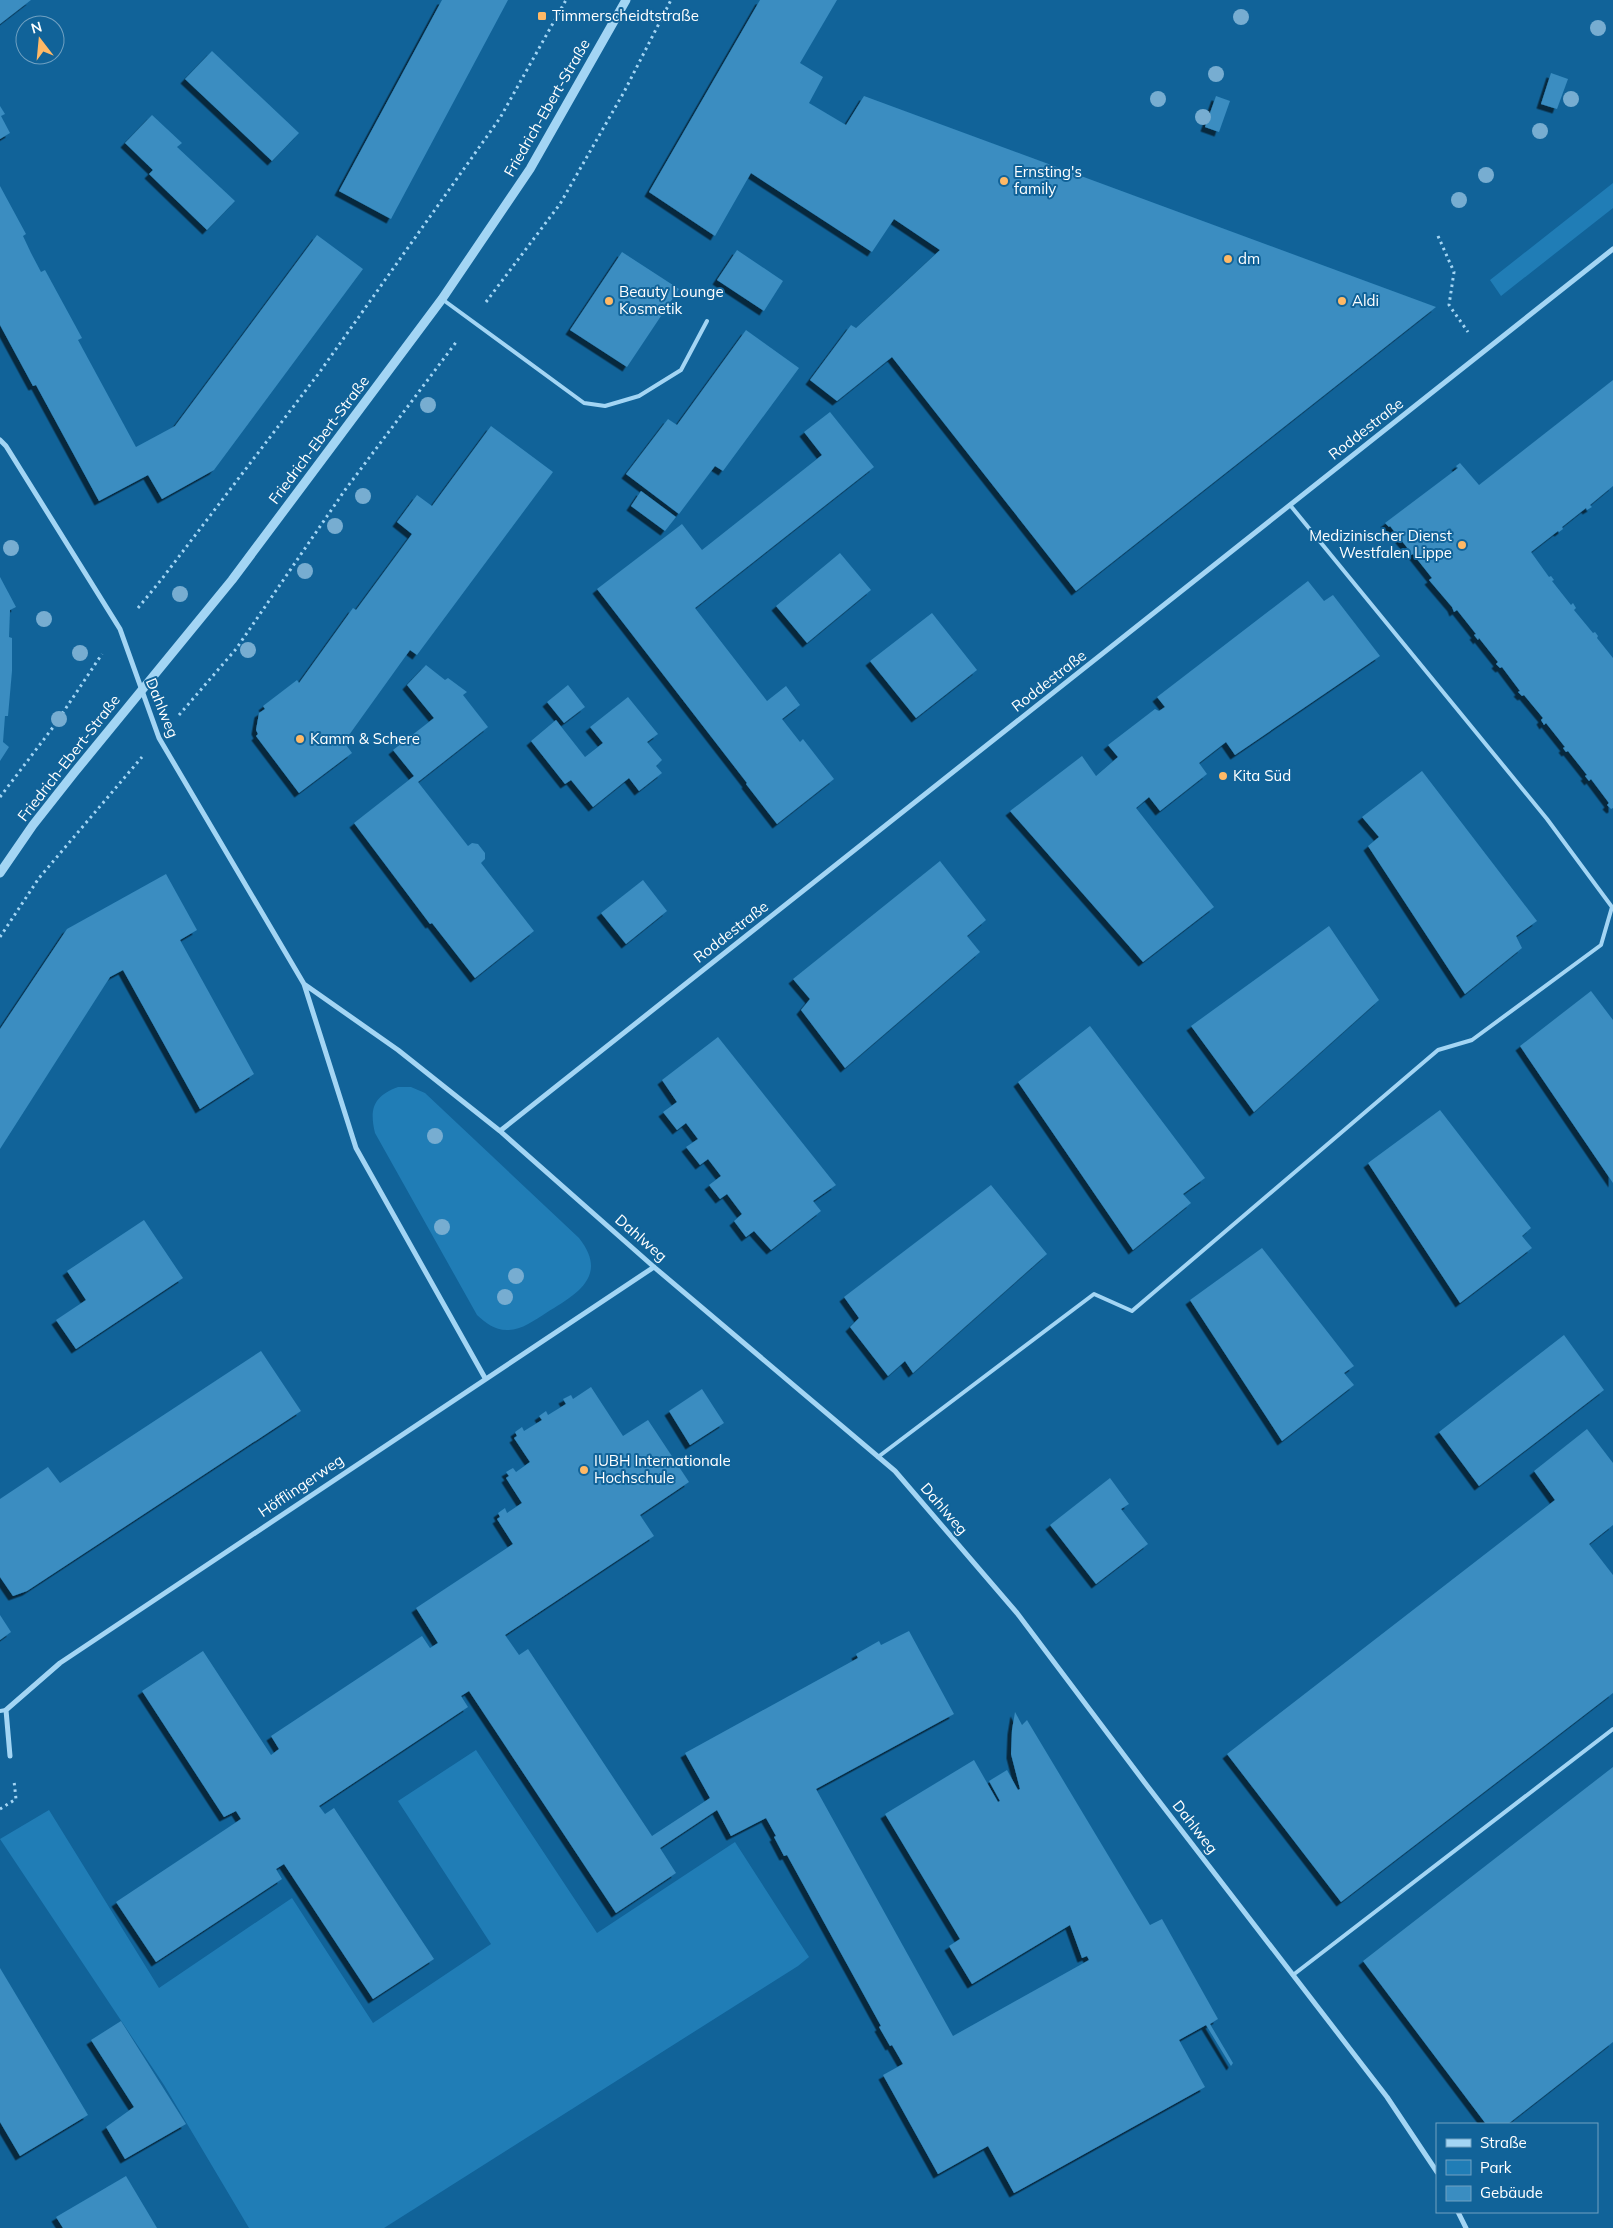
<svg xmlns="http://www.w3.org/2000/svg" width="1613" height="2228" viewBox="0 0 1613 2228" font-family="Mulish,sans-serif">
<defs>
<filter id="shadow"><feDropShadow dx="-4.5" dy="4.5" stdDeviation="0" flood-color="#0009"/></filter>
</defs>
<rect width="100%" height="100%" fill="#116399"/>
<path fill="#207db6" d="M1613,183V208L1501,296L1490,280Z
M398,1087H411L425,1093L579,1238C609,1276 577,1294 546,1313C535,1320 520,1331 507,1330C494,1330 486,1323 477,1315L375,1133C369,1108 374,1096 398,1087Z
M476,1750L597,1933L735,1842L809,1957L798,1966L384,2228H249L164,2085L0,1839L49,1810L159,1988L292,1898L373,2023L491,1944L398,1801Z"/>
<path fill="#3a8dc1" filter="url(#shadow)" d="M0,0H31L0,24Z
M442,0H508L391,219L339,191Z
M760,0H837L800,63L823,77L809,103L846,125L864,96L1436,307L1076,591L892,357L837,401L810,380L851,325L856,328L940,250L894,219L872,252L751,173L715,236L649,192Z
M212,51L299,133L272,161L185,79Z
M1551,73L1568,79L1557,109L1541,104Z
M1216,96L1230,101L1219,132L1205,127Z
M0,106L5,114L1,116L10,133L0,139Z
M152,115L182,143L177,147L235,201L207,230L149,174L153,170L125,143Z
M0,186L26,234L23,236L31,253L41,272L45,270L82,338L78,340L136,447L175,426L317,235L363,269L214,470L162,499L148,475L99,501L36,385L33,386L0,325Z
M737,250L783,281L764,311L717,280Z
M622,252L679,289L627,367L570,330Z
M746,330L799,368L723,471L715,466L679,514L626,474L668,419L677,425Z
M1613,380V486L1590,505L1592,507L1587,510L1586,508L1562,527L1563,529L1559,532L1558,531L1531,552L1549,577L1551,576L1554,580L1552,581L1571,605L1573,603L1576,608L1574,610L1593,633L1595,632L1598,636L1597,638L1613,658V808L1611,809L1607,805L1609,803L1591,779L1589,781L1585,776L1587,775L1568,751L1566,752L1563,748L1565,747L1546,723L1544,725L1541,720L1543,718L1524,695L1522,696L1518,692L1520,691L1502,667L1500,668L1496,664L1498,662L1479,638L1478,640L1474,635L1476,634L1457,610L1454,612L1452,607L1429,580L1432,578L1413,554L1411,555L1407,551L1409,550L1390,526L1389,527L1385,523L1458,468L1456,466L1460,463L1479,485Z
M830,412L874,467L695,608L767,701L786,686L800,705L782,719L800,742L803,739L834,779L777,824L746,784L747,783L597,589L682,524L702,550L822,455L804,432Z
M491,426L553,472L417,655L410,650L344,742L352,753L299,793L256,736L258,734L256,730L259,713L265,709L263,706L297,680L299,683L353,608L356,610L412,534L397,522L417,495L432,506Z
M641,491L676,517L665,531L631,506Z
M840,553L871,590L807,643L776,606Z
M0,577L16,607L10,610L9,637L12,638V671L8,716H5L3,742L9,747L0,761Z
M1308,581L1324,601L1333,595L1380,656L1235,755L1226,742L1199,763L1207,774L1160,811L1149,797L1136,808L1214,907L1143,962L1010,811L1082,756L1096,776L1118,757L1108,745L1155,709L1159,711L1165,707L1157,697Z
M932,613L977,670L916,718L870,661Z
M426,665L445,680L448,678L467,692L463,695L488,727L418,782L468,846L472,843L478,844L485,853V859L481,863L534,931L475,978L432,923L430,924L354,823L414,776L393,750L434,718L407,685Z
M568,685L585,707L564,723L547,702Z
M628,697L658,734L647,742L662,760L656,766L662,773L639,791L629,778L593,807L571,780L565,784L531,741L556,720L585,757L603,743L590,727Z
M1422,771L1537,921L1516,936L1522,948L1465,994L1368,846L1379,837L1362,817Z
M940,861L986,920L967,936L980,952L845,1068L801,1010L810,999L793,979Z
M166,874L197,930L180,940L254,1074L200,1109L123,970L110,977L0,1149V1029L67,929Z
M643,880L667,911L626,944L601,913Z
M1329,926L1379,1000L1254,1112L1191,1026Z
M1591,991L1613,1020V1183L1520,1046Z
M1090,1026L1205,1178L1183,1194L1191,1203L1133,1250L1018,1082Z
M718,1037L836,1185L813,1201L821,1211L771,1250L754,1231L746,1237L734,1221L742,1214L727,1194L720,1199L709,1185L721,1176L708,1159L700,1165L686,1147L698,1139L686,1123L677,1130L663,1112L677,1102L662,1080Z
M1440,1110L1531,1228L1522,1236L1532,1248L1460,1303L1368,1163Z
M991,1185L1047,1254L913,1373L905,1361L888,1376L850,1327L859,1318L844,1297Z
M144,1220L183,1278L76,1349L56,1320L86,1300L67,1271Z
M1262,1248L1354,1366L1344,1373L1354,1385L1282,1441L1190,1300Z
M1564,1335L1604,1390L1479,1486L1439,1432Z
M261,1351L301,1411L27,1591L13,1596L0,1577V1499L48,1467L60,1483Z
M591,1387L623,1436L648,1420L689,1482L640,1515L654,1536L505,1635L519,1655L528,1649L652,1836L710,1798L685,1753L858,1658L856,1654L879,1641L881,1645L909,1631L954,1714L816,1789L953,2036L1089,1960L1087,1956L1082,1958L1070,1925L972,1984L949,1946L960,1939L885,1814L974,1760L998,1802L1000,1801L989,1781L1007,1770L1018,1790L1020,1789L1011,1754L1012,1730L1015,1712L1022,1725L1027,1720L1150,1925L1162,1919L1218,2019L1210,2024L1233,2063L1231,2066L1206,2025L1179,2040L1205,2087L1014,2193L988,2146L938,2174L883,2075L903,2064L892,2045L890,2046L879,2027L881,2026L787,1855L784,1856L774,1837L776,1836L766,1818L731,1836L717,1810L660,1848L676,1873L616,1913L469,1691L461,1696L468,1707L319,1806L325,1814L334,1808L434,1959L373,1999L284,1864L276,1869L282,1879L156,1962L116,1902L241,1819L236,1811L224,1817L142,1691L203,1651L271,1755L279,1749L271,1736L422,1636L430,1648L438,1643L416,1608L513,1544L497,1519L500,1517L498,1513L505,1508L507,1513L522,1503L506,1478L509,1476L506,1472L513,1468L516,1472L530,1462L514,1438L517,1436L515,1432L522,1427L524,1431L542,1420L539,1416L546,1411L548,1415L566,1404L563,1399L571,1395L573,1399Z
M702,1389L724,1423L690,1445L669,1411Z
M1587,1429L1613,1463V1525L1589,1544L1613,1575V1693L1341,1902L1227,1754L1555,1500L1534,1471Z
M1110,1478L1129,1504L1121,1509L1148,1544L1096,1584L1050,1525Z
M0,1615L11,1632L0,1640Z
M1613,1767V2042L1508,2124H1486L1363,1961Z
M0,1968L88,2115L20,2156L0,2122Z
M121,2021L186,2124L125,2159L106,2127L134,2107L91,2040Z
M126,2176L157,2228H63L56,2217Z"/>
<g fill="none" stroke-linecap="round" stroke-linejoin="round">
<path stroke="#a3d5f4" stroke-width="3" stroke-dasharray="2.5 4" stroke-linecap="butt" d="M1438,236L1454,272L1449,305L1468,332
M486,302L560,204L624,92L671,0
M138,608L161,580L319,373L500,118L566,0
M179,715L236,649L345,490L457,341
M0,797L54,726L102,654
M0,937L39,878L142,757
M0,1809L16,1799L14,1781"/>
<path stroke="#a3d5f4" stroke-width="4" d="M442,299L584,403L605,406L639,396L681,370L707,321
M878,1457L1094,1294L1132,1311L1438,1050L1472,1040L1601,945L1612,907L1547,819L1290,505
M0,1711L6,1710
M1293,1975L1613,1729"/>
<path stroke="#a3d5f4" stroke-width="5" d="M0,440L6,446L120,629L159,738L304,984L356,1148L485,1378
M304,984L398,1050L500,1131L654,1267L895,1471L1017,1613L1145,1783L1387,2097L1437,2172
M500,1131L1613,249
M10,1756L6,1710L60,1663L654,1267
M1458,2212L1466,2228"/>
<path stroke="#a3d5f4" stroke-width="9" d="M0,873L33,825L74,773L232,580L442,299L530,169L626,0"/>
</g>
<g fill="#77add1">
<circle cx="1241" cy="17" r="8"/>
<circle cx="1598" cy="28" r="8"/>
<circle cx="1216" cy="74" r="8"/>
<circle cx="1158" cy="99" r="8"/>
<circle cx="1571" cy="99" r="8"/>
<circle cx="1203" cy="117" r="8"/>
<circle cx="1540" cy="131" r="8"/>
<circle cx="1486" cy="175" r="8"/>
<circle cx="1459" cy="200" r="8"/>
<circle cx="428" cy="405" r="8"/>
<circle cx="363" cy="496" r="8"/>
<circle cx="335" cy="526" r="8"/>
<circle cx="11" cy="548" r="8"/>
<circle cx="305" cy="571" r="8"/>
<circle cx="180" cy="594" r="8"/>
<circle cx="44" cy="619" r="8"/>
<circle cx="248" cy="650" r="8"/>
<circle cx="80" cy="653" r="8"/>
<circle cx="59" cy="719" r="8"/>
<circle cx="435" cy="1136" r="8"/>
<circle cx="442" cy="1227" r="8"/>
<circle cx="516" cy="1276" r="8"/>
<circle cx="505" cy="1297" r="8"/>
</g>
<g fill="#ffb966" stroke="#116399" stroke-width="2">
<rect x="537" y="11" width="10" height="10" rx="2.5"/>
<circle cx="1004" cy="181" r="5"/>
<circle cx="1228" cy="259" r="5"/>
<circle cx="609" cy="301" r="5"/>
<circle cx="1342" cy="301" r="5"/>
<circle cx="1462" cy="545" r="5"/>
<circle cx="300" cy="739" r="5"/>
<circle cx="1223" cy="776" r="5"/>
<circle cx="584" cy="1470" r="5"/>
</g>
<g text-anchor="middle" stroke-width="4" stroke-linejoin="round" paint-order="stroke">
<g font-size="15" fill="#fff" stroke="#116399" text-anchor="start">
<text x="552" y="21">Timmerscheidtstraße</text>
<text x="1014" y="177">Ernsting's<tspan x="1014" dy="17">family</tspan></text>
<text x="1238" y="264">dm</text>
<text x="619" y="297">Beauty Lounge<tspan x="619" dy="17">Kosmetik</tspan></text>
<text x="1352" y="306">Aldi</text>
<text x="1452" y="541" text-anchor="end">Medizinischer Dienst<tspan x="1452" dy="17">Westfalen Lippe</tspan></text>
<text x="310" y="744">Kamm &amp; Schere</text>
<text x="1233" y="781">Kita Süd</text>
<text x="594" y="1466">IUBH Internationale<tspan x="594" dy="17">Hochschule</tspan></text>
</g>
<g font-size="15" fill="#fff" stroke="#116399">
<text transform="translate(547 108) rotate(-60)" y="5">Friedrich-Ebert-Straße</text>
<text transform="translate(1366 429) rotate(-38)" y="5">Roddestraße</text>
<text transform="translate(319 440) rotate(-53)" y="5">Friedrich-Ebert-Straße</text>
<text transform="translate(1049 681) rotate(-38)" y="5">Roddestraße</text>
<text transform="translate(162 708) rotate(68)" y="5">Dahlweg</text>
<text transform="translate(69 758) rotate(-52)" y="5">Friedrich-Ebert-Straße</text>
<text transform="translate(731 932) rotate(-38)" y="5">Roddestraße</text>
<text transform="translate(641 1238) rotate(41)" y="5">Dahlweg</text>
<text transform="translate(301 1486) rotate(-34)" y="5">Höfflingerweg</text>
<text transform="translate(944 1509) rotate(49)" y="5">Dahlweg</text>
<text transform="translate(1195 1827) rotate(52)" y="5">Dahlweg</text>
</g>
</g>
<rect x="1436" y="2123" width="162" height="90" fill="#116399" stroke="#70a1c2"/>
<rect x="1446" y="2139" width="25" height="8" fill="#a3d5f4" stroke="#70a1c2"/>
<text x="1480" y="2148" font-size="15" fill="#ffffff">Straße</text>
<rect x="1446" y="2160" width="25" height="15" fill="#207db6" stroke="#70a1c2"/>
<text x="1480" y="2173" font-size="15" fill="#ffffff">Park</text>
<rect x="1446" y="2186" width="25" height="15" fill="#3a8dc1" stroke="#70a1c2"/>
<text x="1480" y="2198" font-size="15" fill="#ffffff">Gebäude</text>
<g transform="translate(40 40) rotate(344)"><circle r="24" fill="#116399" stroke="#70a1c2"/>
<path d="M0-4L9 19L0 12L-9 19Z" fill="#ffb966"/>
<text y="-8" font-size="14" font-weight="bold" text-anchor="middle" fill="#ffffff">N</text>
</g>
</svg>
